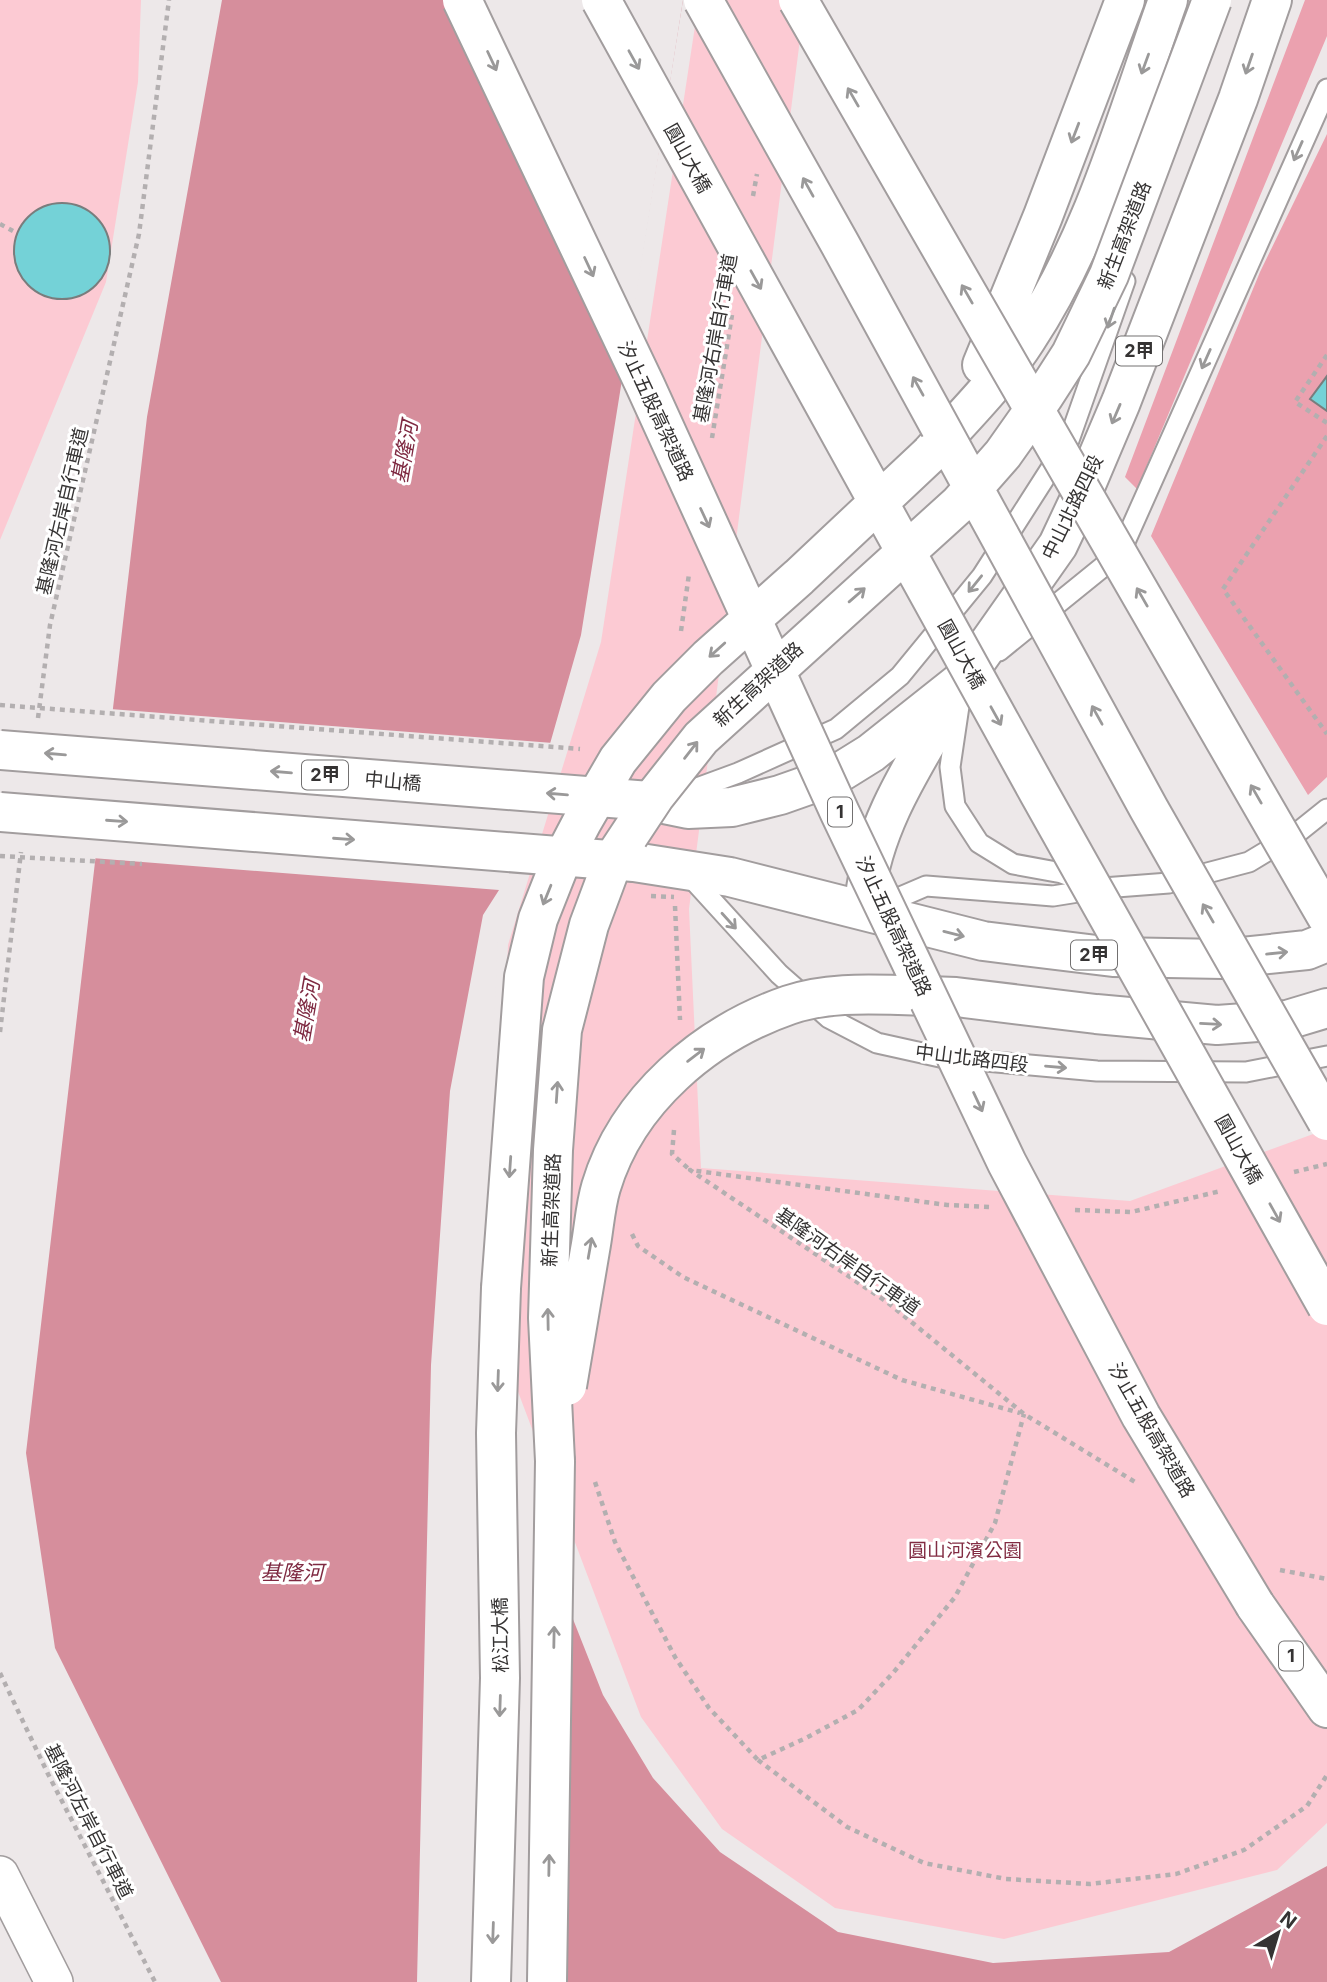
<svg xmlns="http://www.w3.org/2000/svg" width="1327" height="1982" viewBox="0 0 1327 1982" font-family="Inter,'Noto Sans TC',sans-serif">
<rect width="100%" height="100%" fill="#ede8e9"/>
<path fill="#fccad3" d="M0,0H141L138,82L106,282L0,540Z
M699,0H805L689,909L701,1168L1130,1201L1327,1129V1823L1277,1870L1004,1939L835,1908L722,1829L641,1717L492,1323L508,945L601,642Z"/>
<path fill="#eba1af" d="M1305,0H1327V36L1137,489L1125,477Z
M1327,134V777L1308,795L1151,536L1260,272Z"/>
<path fill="#d68e9c" d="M222,0H683L581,635L495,937L477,1327L533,1518L603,1695L653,1778L720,1852L838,1932L993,1963L1169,1952L1327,1866V1982H221L55,1648L26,1453L147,417Z"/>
<path fill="#ede8e9" d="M483,0H683L633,317L516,67Z
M110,709L553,743L498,938L480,1327L537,1517L561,1982H417L431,1365L450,1091L483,915L499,890L92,858Z"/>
<path fill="#74d2d7" stroke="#797d7d" stroke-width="2" d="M14 251a48 48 0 1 1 96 0a48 48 0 1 1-96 0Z
M1327,376V411L1310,399Z"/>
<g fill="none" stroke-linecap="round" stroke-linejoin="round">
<defs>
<path id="lane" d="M999,651L1120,553L1327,89
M959,706L950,767L955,806L979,843L1013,864L1062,873L1086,882
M670,798L738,773L836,729L900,676L982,576L1069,440L1125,281
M687,873L779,974L829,1018L877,1043L940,1057L1097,1071L1246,1072L1327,1056
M877,907L926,886L1053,896L1103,888L1169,883L1249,862L1297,833L1327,809"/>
<path id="street" d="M0,1875L54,1982"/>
<path id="primary" d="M649,801L688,809L732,807L780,795L834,776L871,753L963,680L1058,545L1082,494L1121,402L1238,99L1272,0
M634,862L730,877L983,941L1113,957L1223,959L1307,950L1327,942
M865,897C873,823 917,760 953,697"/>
<path id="highway" d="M982,365L1043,216L1125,0
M930,454C963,417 999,382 1026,340C1094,237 1127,115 1168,0
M899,995L956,997L1096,1014L1217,1025L1287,1020L1327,1008
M1255,1605L1327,1708
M491,1982L500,1678L496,1433L501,1288
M547,1982L555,1461"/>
</defs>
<use href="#lane" stroke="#a29d9e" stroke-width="23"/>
<use href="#street" stroke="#a29d9e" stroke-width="40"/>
<use href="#primary" stroke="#a29d9e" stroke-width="42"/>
<use href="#highway" stroke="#a29d9e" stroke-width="42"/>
<path stroke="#b3afb0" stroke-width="4.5" stroke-dasharray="5 5" stroke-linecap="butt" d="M753,196L757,174
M0,224L13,231
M1327,355L1295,402L1327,423
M1327,436L1223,589L1327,734
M712,438L732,315
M681,631L689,574
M38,718L50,625L139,234L169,0
M675,906L680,1020
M0,1032L21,852
M674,1130L672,1154L690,1170
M1294,1172L1327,1164
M989,1207L947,1205L690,1170L887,1302L1024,1414L1135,1482
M1075,1210L1131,1212L1221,1191
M632,1234L638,1246L683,1277L902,1380L1020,1413
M595,1482L615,1542L675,1657L709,1708L758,1760L806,1738L858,1710L893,1673L955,1597L995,1523L1024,1414
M1280,1570L1327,1579
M0,1673L48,1774L155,1982
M758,1760L847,1827L924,1863L1006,1879L1090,1884L1176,1874L1244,1850L1307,1806L1327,1775"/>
<use href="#lane" stroke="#fff" stroke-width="19"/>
<use href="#street" stroke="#fff" stroke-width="37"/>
<use href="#primary" stroke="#fff" stroke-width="38"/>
<use href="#highway" stroke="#fff" stroke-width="38"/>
<defs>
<path id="primary-bridge" d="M0,750L649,801
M0,812L634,862"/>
<path id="highway-bridge" d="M462,0L645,385L840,813L1007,1163L1141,1416L1255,1605
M601,0L1039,793L1327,1306
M703,0L840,244L1149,809L1327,1121
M798,0L1327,917
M501,1288L524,977L538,919L559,866L582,822L618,760L669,697L708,658L799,577L930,454
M567,1386C575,1341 582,1295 590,1250C594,1229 595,1207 601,1187C627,1100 705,1034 789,1005C824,993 863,994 899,995
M555,1461L548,1318L553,1150L562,1030L589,925L614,858L655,796L701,738L959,504L1003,454L1044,396L1071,354L1109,275L1212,0"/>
</defs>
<use href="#primary-bridge" stroke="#a29d9e" stroke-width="42" stroke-linecap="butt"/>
<use href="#highway-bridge" stroke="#a29d9e" stroke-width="42" stroke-linecap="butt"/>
<path stroke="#b3afb0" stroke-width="4.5" stroke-dasharray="5 5" stroke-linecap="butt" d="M0,705L580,749
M0,856L142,864
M651,896L674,897"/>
<use href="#primary-bridge" stroke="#fff" stroke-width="38"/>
<use href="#highway-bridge" stroke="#fff" stroke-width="38"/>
</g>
<defs><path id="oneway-shaft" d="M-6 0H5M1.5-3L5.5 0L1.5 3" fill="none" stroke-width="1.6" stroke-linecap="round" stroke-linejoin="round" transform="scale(1.75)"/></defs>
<g stroke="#9a9999">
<use href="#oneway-shaft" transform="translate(634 60) rotate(61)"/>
<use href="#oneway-shaft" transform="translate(492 61) rotate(65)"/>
<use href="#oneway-shaft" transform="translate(1145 64) rotate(110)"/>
<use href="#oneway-shaft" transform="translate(1249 64) rotate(109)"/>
<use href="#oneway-shaft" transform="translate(853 97) rotate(-120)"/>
<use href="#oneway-shaft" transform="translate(1075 133) rotate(111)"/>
<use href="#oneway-shaft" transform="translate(1298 151) rotate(114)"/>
<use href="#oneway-shaft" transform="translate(808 187) rotate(-119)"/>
<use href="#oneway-shaft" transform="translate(589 267) rotate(65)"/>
<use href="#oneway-shaft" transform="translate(756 280) rotate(61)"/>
<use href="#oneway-shaft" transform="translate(967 294) rotate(-120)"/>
<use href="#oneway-shaft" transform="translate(1111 318) rotate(109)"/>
<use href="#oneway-shaft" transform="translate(1206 359) rotate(114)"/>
<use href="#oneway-shaft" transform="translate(918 386) rotate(-119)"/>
<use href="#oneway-shaft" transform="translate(1116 414) rotate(113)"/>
<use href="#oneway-shaft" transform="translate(705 518) rotate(65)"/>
<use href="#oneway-shaft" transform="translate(975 584) rotate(129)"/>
<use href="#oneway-shaft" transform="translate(857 595) rotate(-41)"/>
<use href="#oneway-shaft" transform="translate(1142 597) rotate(-120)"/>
<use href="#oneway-shaft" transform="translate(717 650) rotate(138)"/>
<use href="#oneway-shaft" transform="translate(1097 715) rotate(-119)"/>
<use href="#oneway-shaft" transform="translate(996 716) rotate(61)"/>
<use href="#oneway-shaft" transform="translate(691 750) rotate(-52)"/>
<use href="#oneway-shaft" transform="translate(55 754) rotate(-175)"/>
<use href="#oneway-shaft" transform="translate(281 772) rotate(-175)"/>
<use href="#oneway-shaft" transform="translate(557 794) rotate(-175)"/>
<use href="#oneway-shaft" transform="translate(1256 794) rotate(-120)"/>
<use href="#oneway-shaft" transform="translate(117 821) rotate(4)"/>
<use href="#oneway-shaft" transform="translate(344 839) rotate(4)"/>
<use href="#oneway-shaft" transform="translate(547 895) rotate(112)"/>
<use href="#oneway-shaft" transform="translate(1208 913) rotate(-120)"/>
<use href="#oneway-shaft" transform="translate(729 921) rotate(48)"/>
<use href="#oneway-shaft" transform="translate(954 934) rotate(14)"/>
<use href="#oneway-shaft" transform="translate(1277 953) rotate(-6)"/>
<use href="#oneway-shaft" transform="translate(1211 1024) rotate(3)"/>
<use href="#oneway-shaft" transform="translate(696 1055) rotate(-37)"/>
<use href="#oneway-shaft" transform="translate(1056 1067) rotate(5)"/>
<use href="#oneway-shaft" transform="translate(557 1092) rotate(-86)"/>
<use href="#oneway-shaft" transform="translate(978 1102) rotate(65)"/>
<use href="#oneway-shaft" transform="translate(510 1167) rotate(94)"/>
<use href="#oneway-shaft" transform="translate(1275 1213) rotate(61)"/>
<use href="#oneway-shaft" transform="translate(590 1248) rotate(-80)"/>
<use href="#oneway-shaft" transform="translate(548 1319) rotate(-91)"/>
<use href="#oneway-shaft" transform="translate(498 1381) rotate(92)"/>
<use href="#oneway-shaft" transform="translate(554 1637) rotate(-89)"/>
<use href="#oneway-shaft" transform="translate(500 1706) rotate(92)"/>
<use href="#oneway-shaft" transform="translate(549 1865) rotate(-89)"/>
<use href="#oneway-shaft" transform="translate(493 1933) rotate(92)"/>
</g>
<g text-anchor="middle" stroke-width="6" stroke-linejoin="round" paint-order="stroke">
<g fill="#fff" stroke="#727070" stroke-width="2">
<rect x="1116" y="336.5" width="46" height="29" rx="5"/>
<rect x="302" y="760.5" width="46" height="29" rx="5"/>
<rect x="828" y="797.5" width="24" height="29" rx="5"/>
<rect x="1071" y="940.5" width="46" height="29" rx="5"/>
<rect x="1279" y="1641.5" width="24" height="29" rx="5"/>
</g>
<g font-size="18" font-weight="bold" fill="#353333">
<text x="1139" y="357">2甲</text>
<text x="325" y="781">2甲</text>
<text x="840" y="818">1</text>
<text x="1094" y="961">2甲</text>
<text x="1291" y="1662">1</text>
</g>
<g font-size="19" fill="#353333" stroke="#fff">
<text transform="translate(688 158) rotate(61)" y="7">圓山大橋</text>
<text transform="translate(1124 235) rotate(-69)" y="7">新生高架道路</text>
<text transform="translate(715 338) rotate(-80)" y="7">基隆河右岸自行車道</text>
<text transform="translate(656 411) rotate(65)" y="7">汐止五股高架道路</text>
<text transform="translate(1072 507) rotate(-64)" y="7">中山北路四段</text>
<text transform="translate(62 511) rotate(-77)" y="7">基隆河左岸自行車道</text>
<text transform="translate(962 654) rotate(61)" y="7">圓山大橋</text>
<text transform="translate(758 684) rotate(-43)" y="7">新生高架道路</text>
<text transform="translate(393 781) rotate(5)" y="7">中山橋</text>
<text transform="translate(894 926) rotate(65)" y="7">汐止五股高架道路</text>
<text transform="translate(972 1058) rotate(7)" y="7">中山北路四段</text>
<text transform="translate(1239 1149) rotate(61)" y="7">圓山大橋</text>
<text transform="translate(551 1210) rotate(-88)" y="7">新生高架道路</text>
<text transform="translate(848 1261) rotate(35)" y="7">基隆河右岸自行車道</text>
<text transform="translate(1152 1430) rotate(60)" y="7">汐止五股高架道路</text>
<text transform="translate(500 1635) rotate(-91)" y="7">松江大橋</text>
<text transform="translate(89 1821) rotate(63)" y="7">基隆河左岸自行車道</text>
</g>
<g font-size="19" fill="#822c43" stroke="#fff">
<text x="965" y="1557">圓山河濱公園</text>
</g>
<g font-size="21" font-style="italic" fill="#7e2941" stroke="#fff">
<text transform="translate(405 452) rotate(-80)" y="7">基隆河</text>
<text transform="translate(307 1011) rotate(-80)" y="7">基隆河</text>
<text x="292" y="1580">基隆河</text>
</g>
</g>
<g transform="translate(1278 1933) rotate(38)" stroke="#ffffff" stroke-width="5" paint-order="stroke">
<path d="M0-5L12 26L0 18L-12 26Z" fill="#353333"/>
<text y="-10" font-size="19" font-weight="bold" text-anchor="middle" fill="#353333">N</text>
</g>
</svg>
